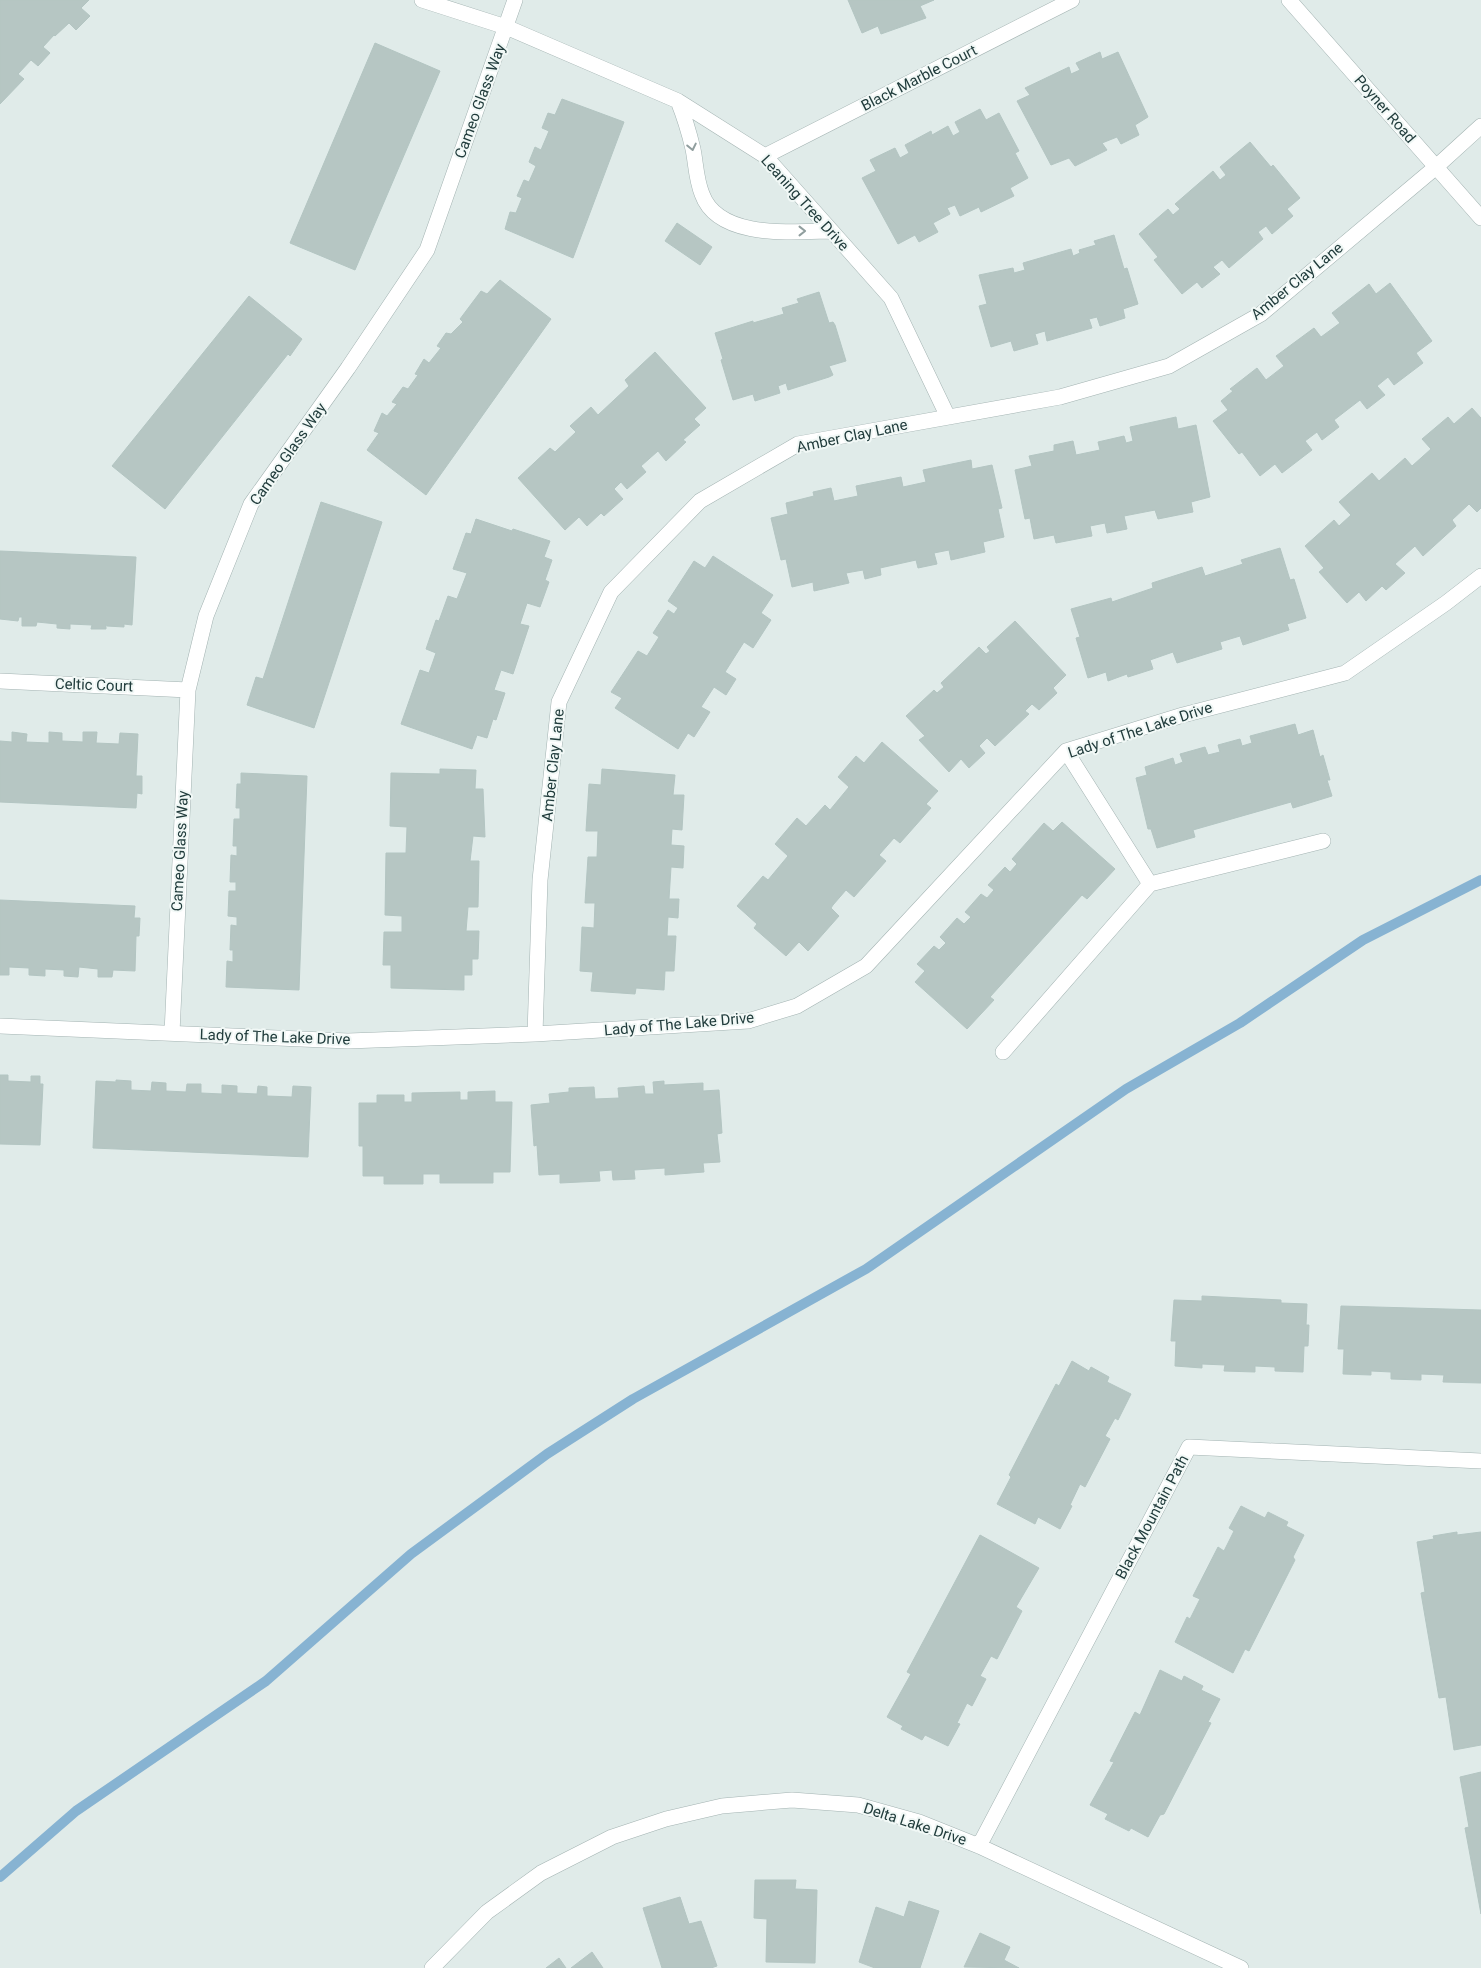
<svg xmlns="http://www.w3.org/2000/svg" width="1481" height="1968" viewBox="0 0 1481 1968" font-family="Roboto,sans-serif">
<rect width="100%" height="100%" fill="#e0ebe9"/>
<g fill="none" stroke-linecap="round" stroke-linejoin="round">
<path stroke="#87b3d2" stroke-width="10" d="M0,1877L76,1811L266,1681L411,1554L547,1454L633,1399L866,1269L1126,1089L1240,1023L1363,940L1481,880"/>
</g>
<path fill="#b6c6c3" stroke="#b3c5c2" d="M0,0H89L81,8L90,16L76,30L69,23L55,36L54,35L43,47L50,53L38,66L31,60L18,74L24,79L0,104Z
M848,0H934L920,6L926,18L881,34L878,26L862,33Z
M375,43L440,71L355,270L290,243Z
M1100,52L1102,59L1118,52L1148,117L1135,125L1139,135L1121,144L1117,137L1102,143L1107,150L1075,166L1069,158L1051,165L1017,101L1030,95L1025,88L1069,67L1071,74L1080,70L1076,63Z
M562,99L624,122L573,258L505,229L510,212L516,213L522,198L517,196L524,180L529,182L536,166L529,162L535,147L541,150L549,131L542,128L548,113L555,115Z
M980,109L986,120L999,113L1019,151L1015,153L1028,178L1010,188L1014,196L981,212L979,207L960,216L955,205L947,208L950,214L933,223L938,232L919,242L915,235L898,244L862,178L876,171L870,160L895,148L900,158L909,153L905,145L931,131L932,135L948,126L953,136L960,132L955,122Z
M1250,142L1271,167L1273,165L1300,198L1287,209L1293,216L1272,234L1266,226L1258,232L1263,239L1229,268L1222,260L1213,267L1220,274L1202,288L1197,282L1182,294L1154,260L1158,257L1139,234L1168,209L1173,215L1180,209L1175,204L1213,171L1220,180L1226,175L1220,167Z
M677,223L712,247L700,265L665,241Z
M1114,235L1124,269L1127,268L1138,304L1123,309L1125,318L1100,326L1097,317L1089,319L1092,328L1047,341L1045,331L1035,334L1038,344L1014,351L1011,341L991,347L979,306L987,304L979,275L1013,268L1014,273L1025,270L1023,263L1071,249L1073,256L1080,253L1079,250L1096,245L1094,241Z
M500,280L551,319L426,495L367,450L379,433L374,431L382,413L387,416L397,404L392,402L403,387L408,389L418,375L415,374L424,359L429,363L441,348L437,346L446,333L451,334L463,322L460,319L481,291L487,294Z
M1390,283L1432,341L1416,353L1423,363L1394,385L1388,377L1377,386L1385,395L1367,409L1360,400L1334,420L1339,427L1322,440L1317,432L1305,441L1312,450L1282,473L1275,464L1260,476L1242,452L1239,454L1213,421L1228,410L1221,401L1233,391L1230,389L1257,368L1266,380L1284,366L1276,356L1314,328L1321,337L1340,323L1332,313L1369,284L1376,294Z
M819,292L829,323L833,322L835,325L846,361L829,366L833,375L829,377L788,390L786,383L778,386L780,393L755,401L753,394L733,400L721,360L723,359L715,333L753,321V323L784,314L782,308L799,303L797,299Z
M249,296L302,339L290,356L288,354L165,509L112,466Z
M655,352L706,408L694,419L700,425L683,440L686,442L666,461L658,451L641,466L646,472L627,489L621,482L614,489L623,499L604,516L601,513L587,526L579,517L565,530L518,478L550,448L555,452L576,432L570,426L591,407L598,415L629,386L625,380Z
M1472,408L1481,418V508L1477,512L1469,504L1452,520L1456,526L1423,556L1415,546L1395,564L1405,573L1386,590L1382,586L1366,601L1359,592L1347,603L1319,572L1324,568L1305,546L1334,520L1339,526L1351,515L1339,502L1372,473L1379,481L1405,458L1412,466L1431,449L1422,439L1448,417L1454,424Z
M1176,417L1178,429L1196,425L1210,497L1191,502L1193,512L1158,519L1155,510L1124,516L1127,529L1107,533L1105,523L1090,526L1092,536L1056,543L1054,535L1034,539L1030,518L1025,519L1015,470L1032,466L1029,456L1054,451V445L1073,441L1076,455L1100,450L1098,442L1124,436L1126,443L1133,441L1130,427Z
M971,460L972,469L992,465L1002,508L998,509L1004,537L983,542L985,552L951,560L949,550L934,553L937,564L918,568L916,560L880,568L881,575L865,579L863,570L846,573L849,583L814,591L813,582L792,587L786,559L781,560L771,518L788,514L786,503L814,496L813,492L831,488L834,501L858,496L856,486L901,477L903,487L926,482L923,470Z
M321,502L382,522L314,728L247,705L256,677L263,679Z
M476,519L512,531L513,529L550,541L544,557L552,560L545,580L549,582L540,607L527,603L520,624L529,626L513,674L501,670L495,687L494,690L505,693L496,720L493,719L487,738L477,735L472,749L401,724L420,670L429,673L436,653L426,649L436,620L439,621L448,596L457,599L467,573L453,569L466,533L471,534Z
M1280,548L1290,580L1294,579L1306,618L1287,624L1289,630L1243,645L1240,636L1220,642L1222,649L1177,663L1173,652L1150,660L1153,669L1128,677L1127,674L1108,681L1106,672L1088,678L1076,638L1080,637L1071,609L1111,598L1112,602L1153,588L1152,583L1202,567L1205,576L1243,564L1241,560Z
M0,551L136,557L132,625L124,624V627L107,626L106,624V629H91L92,625L70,624V629L57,628V624L37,622L36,626H22V617H19L18,621L0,619Z
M713,556L773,595L761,613L771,620L753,648L744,642L725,672L736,679L726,695L714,687L701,707L710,712L694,737L688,733L678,749L615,708L622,698L611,692L638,651L647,656L659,637L653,633L668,610L674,614L678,608L668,601L694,561L705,568Z
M1015,621L1066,675L1053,688L1057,693L1039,710L1032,704L1025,711L1029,714L995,746L987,738L979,746L985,753L969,768L961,759L949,772L919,740L925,736L906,716L934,690L937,693L944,687L941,683L979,647L986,654L990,651L987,647Z
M1295,724L1298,735L1313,730L1320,757L1323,755L1330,780H1327L1332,796L1293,808L1291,802L1193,830L1195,837L1157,848L1151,829H1148L1136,778L1147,775L1145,767L1173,758L1175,765L1183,762L1180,754L1205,747L1208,755L1220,752L1218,745L1240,739L1242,746L1252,743L1250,736Z
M12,732L27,734L26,742L49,743V732L62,733V741L83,742V732H97L96,743L119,744L120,733L138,734L136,776H142V794L137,793L136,808L0,802V741L12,742Z
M882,742L938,791L926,804L931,808L900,843L894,838L879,855L886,861L854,897L846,890L833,905L831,908L839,916L808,951L799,942L786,956L754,928L757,924L737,906L763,876L768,880L788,856L775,844L797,818L806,826L825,805L830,810L849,787L838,777L856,756L864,763Z
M440,769L476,770L475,789H483L485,837L473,836L470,861H479L478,907H468L466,931H479L478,959H472V975H464V990L391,988V965H383L384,932H402V916L385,915L386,853H406L407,827L390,826L391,773L440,774Z
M602,769L675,775L673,795H684L682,830L672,829L671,845L684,846L683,868L671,867L669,899H679L678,918L668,917L667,936H676L674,971H665L664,990L636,988L635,994L591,991L593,972L580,971L582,927L594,928L595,903H585L588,857H597L598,831H586L589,784L601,785Z
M241,773L307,776L299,990L226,987L227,961L233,962V950H230L231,925L237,926V917L228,916L229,891H236V882H230L231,855L237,856V846H233L234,819H240V808H236L237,784H241Z
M1062,822L1115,869L1087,899L1082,895L990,997L994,1000L967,1029L915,982L925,971L917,964L934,946L939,950L946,943L940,937L957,918L964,924L971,917L965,912L981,894L987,898L994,890L988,885L1005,867L1010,872L1017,864L1012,859L1044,823L1053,831Z
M0,900L135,906L134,918H140L139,936H136L135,971L113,970L112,977H98V969L79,967L78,977L64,976V970L45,969V976L29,975V968L9,967V975H0Z
M0,1075H8V1081L31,1082V1076H40V1084H43L40,1145L0,1144Z
M116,1080L131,1081V1090L151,1091L152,1082L166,1083V1091L186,1092L187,1084H201V1093L222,1094V1085L237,1086V1093L257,1094L258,1086L267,1087V1096L292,1097L293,1086L311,1087L308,1157L93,1148L96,1081L116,1082Z
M664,1081V1085L703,1083V1091L719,1090L722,1133L717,1134L720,1162L703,1163L704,1172L665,1175V1168L634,1170L635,1179L613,1180L612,1170L599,1171L600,1181L560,1183V1174L539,1175L537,1145L534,1146L531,1105L550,1103L549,1094L569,1092V1088L594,1087L595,1099L619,1098L618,1088L644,1086L645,1094H654L653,1082Z
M495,1091V1102H512L510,1172H493V1183H440V1174H423V1184H384V1176H363V1146H359V1103H377V1095H404V1102H412V1093L460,1092V1100H468V1092Z
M1202,1296L1281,1300V1303L1307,1304L1306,1325H1309L1308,1346H1304L1303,1372L1275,1371V1367L1255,1366V1372L1224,1371L1225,1365L1202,1364V1368L1175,1366L1176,1341H1171L1174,1300L1202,1301Z
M1341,1306L1481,1310V1383L1443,1382L1444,1375L1421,1374V1380L1391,1379V1372L1371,1371V1375L1343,1374L1344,1349H1338Z
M1072,1361L1089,1371L1091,1367L1109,1377L1107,1382L1131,1394L1118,1420L1115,1418L1105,1436L1110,1439L1085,1487L1080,1484L1070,1505L1072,1506L1060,1529L1038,1517L1035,1524L997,1504L1011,1477L1009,1475L1056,1384L1059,1386Z
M1241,1506L1265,1518L1268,1512L1288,1522L1286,1526L1304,1535L1293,1557L1295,1560L1249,1651L1245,1649L1233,1673L1175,1642L1187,1617L1190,1619L1200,1599L1193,1596L1218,1547L1224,1551L1234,1531L1229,1528Z
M1457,1532V1535L1481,1532V1745L1454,1750L1446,1697L1439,1698L1421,1593L1425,1592L1417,1542L1434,1539L1433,1536Z
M980,1535L1039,1568L1016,1607L1022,1611L997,1659L991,1656L980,1676L986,1679L972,1706L967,1703L957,1723L960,1724L948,1746L925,1735L922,1740L901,1729L903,1726L887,1717L911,1674L907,1672Z
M1160,1670L1182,1681L1184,1676L1203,1686L1201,1690L1220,1699L1208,1722L1211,1723L1164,1814L1160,1815L1148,1837L1131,1828L1129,1831L1105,1819L1108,1814L1090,1805L1114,1762L1110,1761L1135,1712L1140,1715Z
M1481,1772V1914L1465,1828L1469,1827L1460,1777Z
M755,1880H796L795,1889L817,1890L815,1963L766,1962L767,1919L754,1918Z
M680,1897L689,1924L701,1921L717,1966L711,1968H662L643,1908Z
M909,1901L939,1911L920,1968H875L859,1962L876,1907L904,1917Z
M980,1933L1010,1947L1004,1960L1019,1968L964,1967Z
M592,1952L603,1968H571Z
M559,1958L566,1968H546Z"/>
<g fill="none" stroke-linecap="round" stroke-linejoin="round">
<defs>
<path id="minor" d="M422,0L506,27L678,101L765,156L891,298L948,417
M1289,0L1481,218
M678,101C684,116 689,132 693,149C696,164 696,179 702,194C718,239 791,232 830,231
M765,156L1072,0
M0,681L188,690
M1066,751L1150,884
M0,1026L348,1041L535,1034L748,1021L797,1006L866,966L1066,751L1183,715L1345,673L1446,603L1481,576
M172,1033L188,690L206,616L251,504L348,368L427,250L515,0
M535,1034L540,880L559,702L611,592L700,501L798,444L1060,397L1169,366L1261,314L1436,167L1481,126
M1003,1052L1150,884L1323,841
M979,1846L1189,1447L1481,1461
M432,1968L487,1912L541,1873L612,1837L666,1819L722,1806L792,1800L858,1805L919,1822L979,1846L1241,1968"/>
</defs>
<use href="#minor" stroke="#a3b3b2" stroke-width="16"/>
<use href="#minor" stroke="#fff" stroke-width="15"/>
</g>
<defs><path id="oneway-chevron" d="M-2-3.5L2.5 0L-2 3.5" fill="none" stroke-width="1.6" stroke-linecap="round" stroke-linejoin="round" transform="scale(1.25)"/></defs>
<g stroke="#909e9e">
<use href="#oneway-chevron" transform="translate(692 147) rotate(78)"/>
<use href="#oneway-chevron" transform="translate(802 231)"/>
</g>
<g text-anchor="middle" stroke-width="4" stroke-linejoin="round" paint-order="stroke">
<g font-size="15" fill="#213c3c" stroke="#f1f8f6">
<text transform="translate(919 78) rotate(-27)" y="5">Black Marble Court</text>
<text transform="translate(480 101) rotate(-70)" y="5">Cameo Glass Way</text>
<text transform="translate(1385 109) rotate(49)" y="5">Poyner Road</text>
<text transform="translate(805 203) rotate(48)" y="5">Leaning Tree Drive</text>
<text transform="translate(1297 281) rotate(-39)" y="5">Amber Clay Lane</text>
<text transform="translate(852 436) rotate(-12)" y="5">Amber Clay Lane</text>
<text transform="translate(288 454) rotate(-55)" y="5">Cameo Glass Way</text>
<text transform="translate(94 685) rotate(2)" y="5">Celtic Court</text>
<text transform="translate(1140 730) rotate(-18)" y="5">Lady of The Lake Drive</text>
<text transform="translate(553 765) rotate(-84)" y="5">Amber Clay Lane</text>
<text transform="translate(180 851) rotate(-87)" y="5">Cameo Glass Way</text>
<text transform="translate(679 1024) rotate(-5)" y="5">Lady of The Lake Drive</text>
<text transform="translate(275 1037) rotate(2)" y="5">Lady of The Lake Drive</text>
<text transform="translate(1152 1517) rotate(-62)" y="5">Black Mountain Path</text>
<text transform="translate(915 1824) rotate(18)" y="5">Delta Lake Drive</text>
</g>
</g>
</svg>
